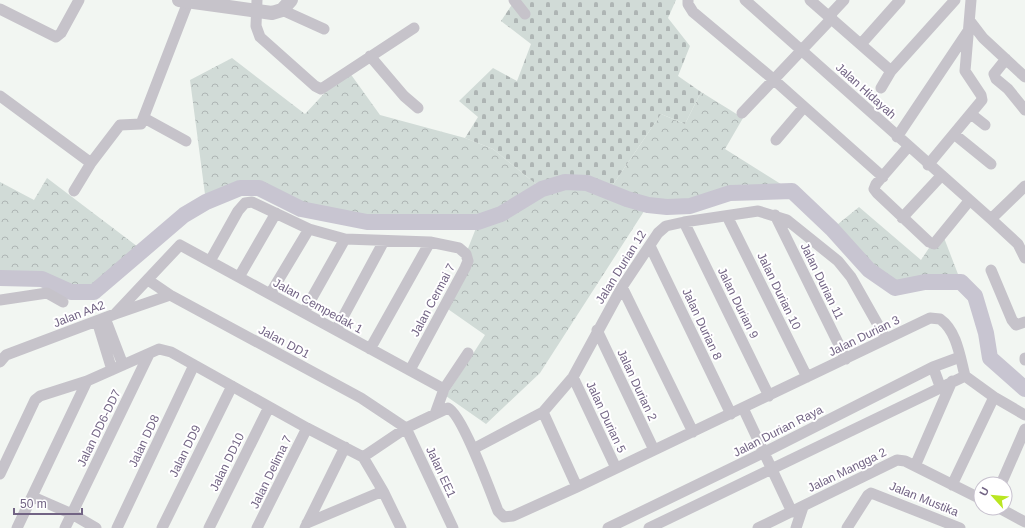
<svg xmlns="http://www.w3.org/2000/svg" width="1025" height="528" viewBox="0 0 1025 528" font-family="Arial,sans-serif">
<defs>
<pattern id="forest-crowns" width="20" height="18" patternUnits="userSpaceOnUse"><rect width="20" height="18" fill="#d1dbd7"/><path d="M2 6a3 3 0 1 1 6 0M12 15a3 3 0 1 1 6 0" fill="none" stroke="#aeb5b4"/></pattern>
<pattern id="cemetery-stones" width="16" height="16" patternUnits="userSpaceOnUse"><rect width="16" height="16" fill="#d1dbd7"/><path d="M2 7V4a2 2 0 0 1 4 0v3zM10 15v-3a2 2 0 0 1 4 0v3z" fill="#aeb5b4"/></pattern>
</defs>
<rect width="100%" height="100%" fill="#f2f6f2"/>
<path fill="url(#forest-crowns)" d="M232,58L305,114L347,69L380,115L465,138L493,149L542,189C571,180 580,180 608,192L661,114L685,124L701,92L743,118L725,149L792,191L730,193L690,206L648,205L540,373L486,424L446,396L485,335L445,307L478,223L367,222L301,209L259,188H240L206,202L190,80Z
M47,178L142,250L94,292H71L42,279L0,278V182L34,200Z
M859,207L921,260L941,230L961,282H925L895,288L869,270L832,229Z"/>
<path fill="url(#cemetery-stones)" d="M515,0H676L668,18L690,46L678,76L701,92L685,124L661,114L608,192C580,180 572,180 542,189L493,149L465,138L478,117L459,101L493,68L517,81L531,44L501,21Z"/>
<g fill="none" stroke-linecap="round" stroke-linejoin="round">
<path stroke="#c8c5d1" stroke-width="16" d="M0,278L42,279L71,292H94L184,215L206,202L240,188H259L301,209L367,222H478L501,214L542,189L565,182L587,183L627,199L648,205L667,207L690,206L730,193L792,191L832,229L869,270L895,288L925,282H961L975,296L986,333L990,358L1025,389"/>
<path stroke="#c6c3ca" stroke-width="11" d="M257,0L256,26L260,37L315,86L321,89L414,28
M514,0L525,14
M688,0V4L693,12L773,79L883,177
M745,0L991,219L1018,244L1025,258
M810,0L891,71
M0,9L56,37L61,33L79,0
M282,10L324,29
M829,16L844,0
M970,21L983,38L1025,77
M861,44L900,0
M370,56L404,96L418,108
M1006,59L994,74L996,79L1008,89L1025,110
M881,88L891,71L955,0
M0,96L91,163
M742,113L832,18
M971,114L985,125
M144,118L186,141
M954,134L991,164
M897,137L968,31
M776,140L804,107
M908,147L876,184L874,189L877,193L929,242L934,244L969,201
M928,165L982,100L981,95L965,71L971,0
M74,191L91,163L120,125L141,124L188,2
M775,215L846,359
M727,216L807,377
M902,218L941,176
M991,219L1025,186
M684,222L769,396
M650,246L731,414
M210,261L238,211L245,203L252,202L309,229L345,239L430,242L459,248L466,254L468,261L465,268L410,370
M991,270L1012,320L1016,325L1025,322
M239,277L276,213
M148,280L170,295L361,398L406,428L453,528
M622,287L693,432
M270,294L309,229
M0,300L47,293L63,302
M304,312L345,239
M115,314L180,245L444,389
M105,318L123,365
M97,321L112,370
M336,330L384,241
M597,330L654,450
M370,349L430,242
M1025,358V360
M0,362L6,355L115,314L170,295
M933,367L940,386
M965,376L994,397L1025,415
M573,377L616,468
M743,408L792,512
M543,412L577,487
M435,414L444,389L468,353
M473,449L543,412L573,377L622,287L658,233L666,226L684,222L758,211L787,220L838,261L851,277L886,339
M363,457L383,491L401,528
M915,466L952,381
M0,474L35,400L40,396L87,381L159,349L171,352L307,428L363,457L406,428L448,408C462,414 491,493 498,511L504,517L513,516L577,487L930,318L940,319C957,331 960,357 965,376
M1001,484L1025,429
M952,485L994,397
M33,497L72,514L96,528
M999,508L1025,522
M307,523L383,491
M17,528L87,381
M65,528L149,354
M117,528L194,365
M162,528L232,386
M209,528L269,407
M257,528L307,428
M305,528L345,447
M608,528L765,452L933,367L960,357
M649,528L965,376
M758,528L897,460L905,461L981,499
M796,528L803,507
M847,528L868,495L871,493L960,528"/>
<path stroke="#c6c3ca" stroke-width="14" d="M179,0L272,13L282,10L291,0"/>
</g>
<g text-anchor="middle" stroke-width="4" stroke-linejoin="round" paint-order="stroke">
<g font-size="12" fill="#726484" stroke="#fff">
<text transform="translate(866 91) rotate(42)" y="4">Jalan Hidayah</text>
<text transform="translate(621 267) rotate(-58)" y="4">Jalan Durian 12</text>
<text transform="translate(822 281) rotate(64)" y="4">Jalan Durian 11</text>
<text transform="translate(779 291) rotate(64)" y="4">Jalan Durian 10</text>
<text transform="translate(433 300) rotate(-62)" y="4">Jalan Cermai 7</text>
<text transform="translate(738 303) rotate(64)" y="4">Jalan Durian 9</text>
<text transform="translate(318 306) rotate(29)" y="4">Jalan Cempedak 1</text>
<text transform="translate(79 314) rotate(-21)" y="4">Jalan AA2</text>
<text transform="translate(702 324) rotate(65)" y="4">Jalan Durian 8</text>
<text transform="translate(864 336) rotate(-26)" y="4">Jalan Durian 3</text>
<text transform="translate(284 342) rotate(28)" y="4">Jalan DD1</text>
<text transform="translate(637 385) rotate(65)" y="4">Jalan Durian 2</text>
<text transform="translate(606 417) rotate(65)" y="4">Jalan Durian 5</text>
<text transform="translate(99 428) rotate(-64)" y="4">Jalan DD6-DD7</text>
<text transform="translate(778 431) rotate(-27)" y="4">Jalan Durian Raya</text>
<text transform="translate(144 441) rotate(-65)" y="4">Jalan DD8</text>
<text transform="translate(185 451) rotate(-64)" y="4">Jalan DD9</text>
<text transform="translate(227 462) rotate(-64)" y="4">Jalan DD10</text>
<text transform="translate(847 470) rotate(-26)" y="4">Jalan Mangga 2</text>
<text transform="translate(271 472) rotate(-64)" y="4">Jalan Delima 7</text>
<text transform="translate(441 472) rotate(65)" y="4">Jalan EE1</text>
<text transform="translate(924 499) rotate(22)" y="4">Jalan Mustika</text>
</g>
</g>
<g transform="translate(993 496) rotate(297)"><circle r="19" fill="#ffffff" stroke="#c7c1ce"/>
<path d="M0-3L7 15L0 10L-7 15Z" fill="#bae621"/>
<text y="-6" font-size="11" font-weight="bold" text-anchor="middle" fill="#726484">U</text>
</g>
<path d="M14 508v6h68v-6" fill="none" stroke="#726484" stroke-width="2"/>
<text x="20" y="508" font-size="12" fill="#726484" stroke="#ffffff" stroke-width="3" paint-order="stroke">50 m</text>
</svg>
